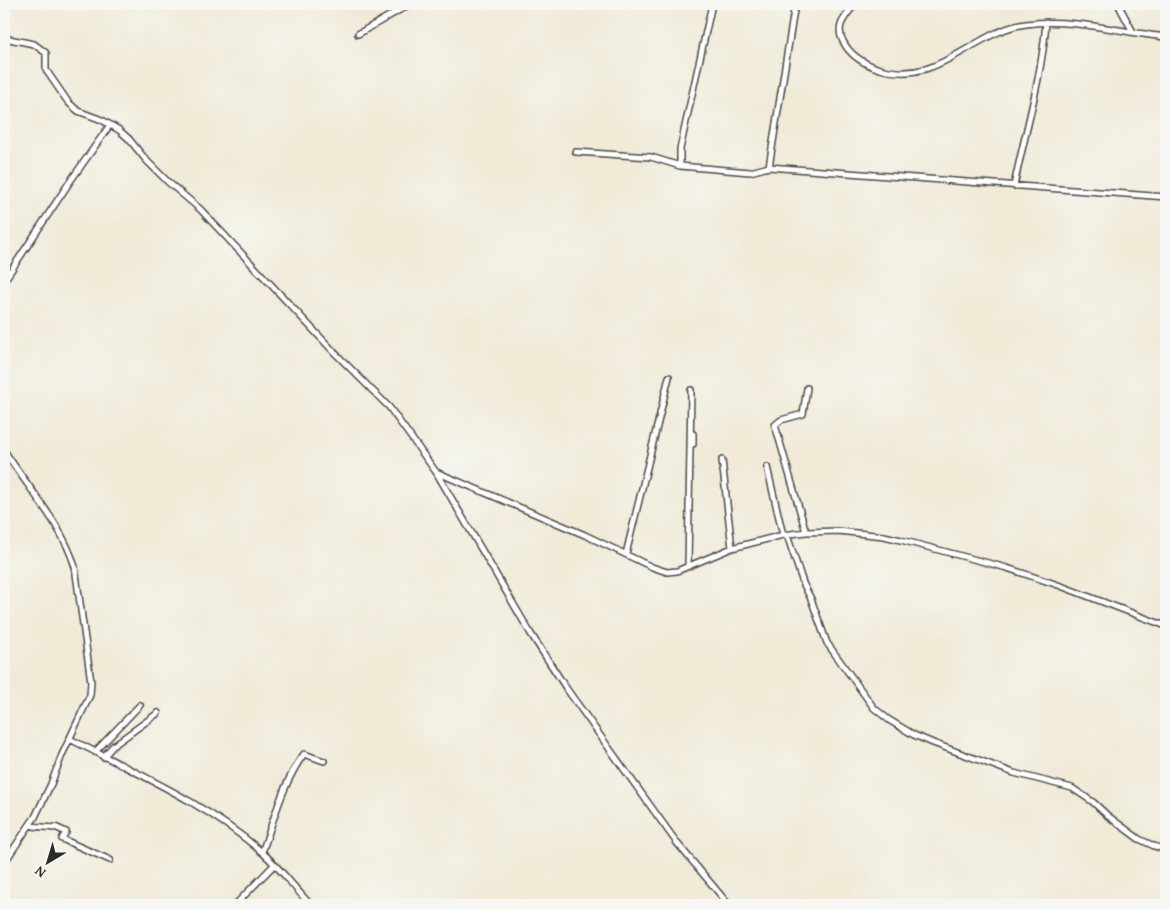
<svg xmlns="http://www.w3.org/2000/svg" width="1170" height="909" viewBox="0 0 1170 909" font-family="'Gentium Book Plus',serif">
<rect width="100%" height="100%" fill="#f6f6f2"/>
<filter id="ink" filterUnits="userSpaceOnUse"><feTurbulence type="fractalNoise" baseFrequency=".02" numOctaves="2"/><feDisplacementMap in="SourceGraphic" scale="10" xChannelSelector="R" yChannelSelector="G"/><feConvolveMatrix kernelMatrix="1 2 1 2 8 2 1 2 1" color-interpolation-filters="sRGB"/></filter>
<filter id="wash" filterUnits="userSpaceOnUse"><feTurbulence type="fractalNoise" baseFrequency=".0096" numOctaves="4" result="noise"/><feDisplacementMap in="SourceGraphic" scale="20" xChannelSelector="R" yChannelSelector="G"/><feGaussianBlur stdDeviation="1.12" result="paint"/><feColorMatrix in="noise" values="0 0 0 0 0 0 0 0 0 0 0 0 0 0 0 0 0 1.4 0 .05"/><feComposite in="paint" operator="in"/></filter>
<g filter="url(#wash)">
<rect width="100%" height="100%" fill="#f0ead7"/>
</g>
<g filter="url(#ink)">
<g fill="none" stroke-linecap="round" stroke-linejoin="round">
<defs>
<path id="street" d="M855,4C845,17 834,27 844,43C851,56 863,63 877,68C939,88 972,31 1026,24C1073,18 1120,32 1166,37
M1118,4L1133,32
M358,34L410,4
M4,38L34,44L46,53V70L68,102L78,111L102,120L119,130L129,139L146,160L168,182L200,209L336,354L389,407L436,472L531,634L566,688L677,843L729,905
M576,152L651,157L680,166L750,172L769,167L1166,197
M680,166V149L712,4
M769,167L795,4
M1014,186C1025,132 1042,77 1046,22
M4,281L69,183L110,125
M693,444V434
M4,450C27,487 63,525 75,567L91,682L90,695L62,755L51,784L35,817L4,863
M722,460L732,548
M767,467L783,535
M436,472L585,535L652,567L667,572L677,571L732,548L783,535L806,532L838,531L884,536L901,540L1007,568L1061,586L1166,626
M806,532L775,425L781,420L803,414L807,388
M787,535L803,583L811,599L827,643L874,708L889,720L914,735L933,743L1014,773L1072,788L1093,802L1108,816L1139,839L1154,846L1166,850
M626,554L669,377
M688,566L691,390
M70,739C136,773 208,804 264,854C281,869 295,889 311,905
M95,752L140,705
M103,757L114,745L158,713
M30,825C38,828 44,826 53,828L55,827L66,832L62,839L110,860
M262,852C274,820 283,782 304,754L324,761
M235,905L274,865
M358,905L359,903"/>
</defs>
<use href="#street" stroke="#494845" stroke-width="8"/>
<use href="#street" stroke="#fff" stroke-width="5"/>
</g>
</g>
<rect width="1170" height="909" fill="none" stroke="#f6f6f2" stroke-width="20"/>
<g transform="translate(48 862) rotate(218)" stroke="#f6f6f2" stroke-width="4" paint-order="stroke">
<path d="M0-4L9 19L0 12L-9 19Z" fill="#2b2b2b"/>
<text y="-8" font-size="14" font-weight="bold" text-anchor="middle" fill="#2b2b2b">N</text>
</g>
</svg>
